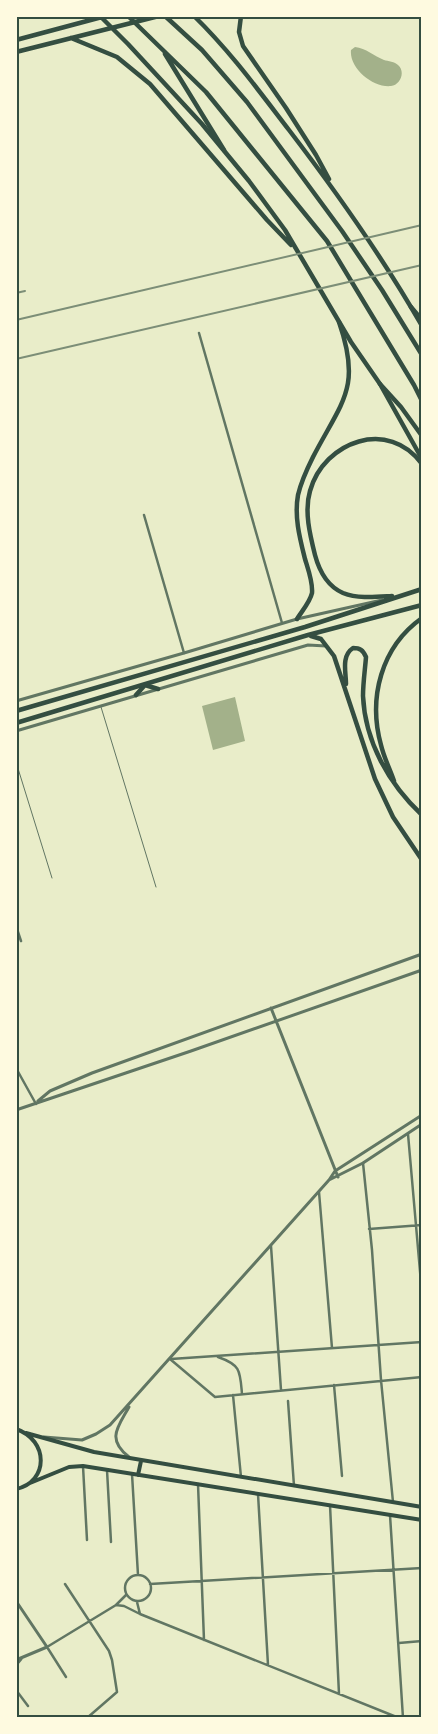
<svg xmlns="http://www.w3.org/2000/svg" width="438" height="1734" viewBox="0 0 438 1734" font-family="Ubuntu,sans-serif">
<rect width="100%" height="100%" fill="#e9edc9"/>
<path fill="#a3b18a" d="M355,47C366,48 374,56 384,60C388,61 395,62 398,65C406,72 400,85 391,86C373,88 349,68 351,50Z
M235,697L245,741L213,750L202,706Z"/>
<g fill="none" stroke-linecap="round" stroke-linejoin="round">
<path stroke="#617663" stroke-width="1" d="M101,707L156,887
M16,762L52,878"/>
<path stroke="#617663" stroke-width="2.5" d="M199,333L282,623
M144,515L184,653
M16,926L21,941
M16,1068L36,1104
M408,1134L422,1294
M363,1163L372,1250L381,1380L393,1502
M319,1192L332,1348
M369,1229L422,1225
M271,1246L281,1390
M218,1357C241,1365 240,1371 242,1394
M170,1359L215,1397L422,1377
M171,1359L422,1342
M334,1385L342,1476
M233,1395L241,1477
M288,1401L294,1486
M83,1466L87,1540
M107,1470L111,1542
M132,1474L138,1575
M198,1484L204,1640
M258,1494L268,1665
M330,1505L339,1694
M390,1515L403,1718
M125 1588a13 13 0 1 1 26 0a13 13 0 1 1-26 0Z
M65,1584L109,1651L112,1660L117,1692L87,1718
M150,1584L422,1568
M137,1602L140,1614L399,1718
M116,1605L124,1606L140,1614
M399,1643L422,1641
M66,1677L47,1647L116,1605L126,1595
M16,1690L28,1706"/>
<path stroke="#617663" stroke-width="3" d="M16,701L184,653L297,619L382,600
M16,731L308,645L326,646
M271,1008L338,1177
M38,1101L50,1091L92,1073L422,954
M16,1110L191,1051L422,970
M329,1180L363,1163L422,1124
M44,1437L82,1440L96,1434L110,1425L329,1180L335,1171L422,1115
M129,1457C106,1439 118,1427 129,1407
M16,1601L47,1647L16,1660
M16,1665L21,1659"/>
<path stroke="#344e41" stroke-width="4" d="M16,1429C49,1440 49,1482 16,1489
M26,1433L94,1452L422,1507
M138,1475L141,1461
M30,1483L69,1467L83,1466L422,1520"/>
<path stroke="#344e41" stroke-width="4.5" d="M100,16L128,44L202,124L249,181L285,230L351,342L380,384L422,459
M194,16C230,51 259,91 289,130C338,194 382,256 422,326
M241,16L239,32L243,46L286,108L316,155L329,179
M71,38L117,57L150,84L267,220L291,245
M16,40L102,17
M16,52L159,16
M136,695L145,685L158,689"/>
<path stroke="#344e41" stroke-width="4.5" d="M128,16L206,92L327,241L414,385L422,401
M165,16L202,50L247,102L342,231L382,290L422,355
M165,54L224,150
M411,307L422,320
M380,384L401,407L422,436
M392,596C376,597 358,599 343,593C327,586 319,570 315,555C310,535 304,511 310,491C324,441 389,418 422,464
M297,619C302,611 310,602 312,593C313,582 308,569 305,559C300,539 294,517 298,495C301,482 307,469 313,457C342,401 362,388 339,322
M311,636L321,639L334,656L375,779L393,817L422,860
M346,684C346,672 341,656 353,648C360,648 363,650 366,657C365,670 363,683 363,696C365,742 389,784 422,815
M16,711L305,627L422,589
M16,723L308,635L422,605
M394,781C390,769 384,758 381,745C368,698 381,647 422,618"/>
<path stroke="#7c8e77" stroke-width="2" d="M16,293L25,291
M16,320L422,225
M16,359L422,265"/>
</g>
<rect width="438" height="1734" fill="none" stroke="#fefae0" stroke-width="35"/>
<rect x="18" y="18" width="402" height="1698" fill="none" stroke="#344e41" stroke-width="2"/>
</svg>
